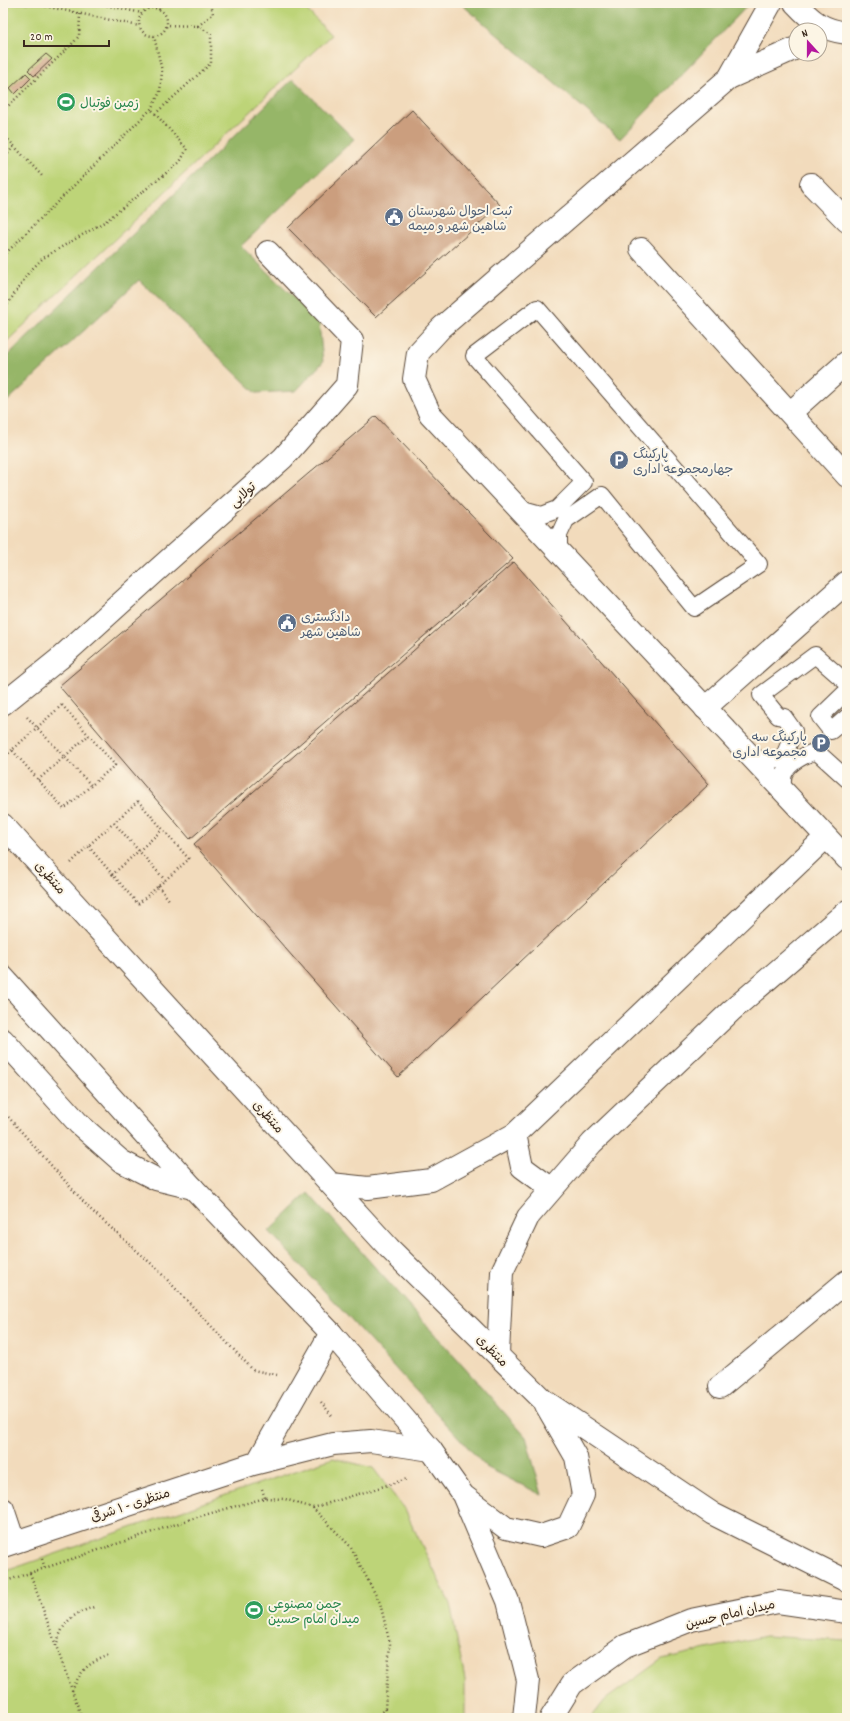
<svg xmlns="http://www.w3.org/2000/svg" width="850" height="1721" viewBox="0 0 850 1721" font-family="Dekko,'Playpen Sans Arabic',sans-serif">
<rect width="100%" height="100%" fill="#fcf5e5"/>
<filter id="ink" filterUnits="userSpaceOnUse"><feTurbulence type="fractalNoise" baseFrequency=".025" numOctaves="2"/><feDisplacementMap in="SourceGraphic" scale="8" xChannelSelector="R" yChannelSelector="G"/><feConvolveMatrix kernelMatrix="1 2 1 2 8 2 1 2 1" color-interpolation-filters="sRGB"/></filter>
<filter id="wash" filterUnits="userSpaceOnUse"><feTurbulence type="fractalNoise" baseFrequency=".012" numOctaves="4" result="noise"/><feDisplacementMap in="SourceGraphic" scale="16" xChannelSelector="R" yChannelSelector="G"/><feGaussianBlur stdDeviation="0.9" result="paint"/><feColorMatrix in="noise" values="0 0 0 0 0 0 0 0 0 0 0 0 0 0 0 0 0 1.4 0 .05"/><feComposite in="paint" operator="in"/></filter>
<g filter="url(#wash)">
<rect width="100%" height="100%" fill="#f2dbbc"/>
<path fill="#bdd478" stroke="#7c7f4b" d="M3,3H300L331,35L3,345Z
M333,1458L373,1468L405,1510L450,1604L465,1680V1718H3V1572Z
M765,1636L847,1641V1718H591L605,1700L662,1659Z"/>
<path fill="#96b668" stroke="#687043" d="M460,3H750L620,139Z
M293,79L354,139L241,246L319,323L323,362L296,391L256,393L139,280L3,405V360Z
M309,1193L526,1437L542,1495L486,1467L269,1231Z"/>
<g id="blocks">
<path fill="#cb9e7e" d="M46,54L52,59L34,76L28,70Z
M26,73L31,78L15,94L10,88Z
M412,110L500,205L376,317L288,228Z
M376,416L513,559L190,839L59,686Z
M514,562L709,784L398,1077L194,844Z"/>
</g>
</g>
<g filter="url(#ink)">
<use href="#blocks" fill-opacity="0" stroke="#564536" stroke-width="1"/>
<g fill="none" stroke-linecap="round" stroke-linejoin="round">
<defs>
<path id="service" d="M519,509L541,515L557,509L584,482L474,356L537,308L759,564L694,608L602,495L566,520L559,535V551
M847,691L820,717L831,731L847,717
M758,763H768L784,756L794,731L784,717L778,716L761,695L815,655L847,683
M783,791C783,785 782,777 785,772C791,761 805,755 816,751L847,779"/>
<path id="minor" d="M811,184L847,221
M641,249L847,476
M790,413L847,362
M3,704L59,659L154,573L283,458L347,385L352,340L268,252
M705,708L847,582
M257,1463L331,1333
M3,1509L14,1542
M3,1546L253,1464L333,1444L371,1441L431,1450"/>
<path id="tertiary" d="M795,3C812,21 822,30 847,33
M796,48L729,78L441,328L418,353L414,379L430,414L847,859
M729,78L771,3
M3,1040L79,1124L121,1161L156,1179L193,1188
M515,1134L522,1167L552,1189
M331,1184L368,1188L431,1180L515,1134L826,837
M498,1354L502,1272L528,1217L592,1143L731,1011L847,911
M720,1387L847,1281"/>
<path id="primary" d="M3,825L389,1248L543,1400L713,1514L847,1581
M3,977L193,1188L331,1333L431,1450L463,1495L508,1601L528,1680L524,1718
M464,1496L506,1528L541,1536L568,1527L583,1495L576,1457L546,1405
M551,1718L572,1684L625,1646L691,1620L778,1602L847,1612"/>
</defs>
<use href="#service" stroke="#564536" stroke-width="18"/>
<use href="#minor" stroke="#564536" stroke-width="24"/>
<use href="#tertiary" stroke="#564536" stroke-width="24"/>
<use href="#primary" stroke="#564536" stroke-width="24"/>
<path stroke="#564536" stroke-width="2.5" stroke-dasharray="1 3" stroke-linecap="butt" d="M30,3L139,26
M95,3L142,13
M139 22a14 14 0 1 1 28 0a14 14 0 1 1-28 0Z
M159,10L162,3
M198,26L213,14L211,3
M3,111L74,42L79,36L80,14
M155,114L211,63V34L198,26L166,25
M3,134L43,177
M3,160L14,146
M3,256L151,109L160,92L162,71L154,36
M3,311L29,272L43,258L106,221L180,162L187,149L151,109
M62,705L115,765L64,809L12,750Z
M27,717L91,785
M3,759L12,750
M38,780L89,735
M138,801L189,859L138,904L88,846Z
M114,823L165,880
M71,863L88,846
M112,875L162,830
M158,886L170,901
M3,1111L90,1209L156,1268L253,1370L277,1375
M321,1402L333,1417
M262,1489L265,1498
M313,1508L407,1479
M42,1559L45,1568
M30,1573L82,1718
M3,1582L197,1517L265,1498L285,1499L313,1508L350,1546L380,1603L390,1644L385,1708L378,1718
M56,1646C63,1622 70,1615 94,1607
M72,1691C81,1669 88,1663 110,1655
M384,1718L385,1708"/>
<use href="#service" stroke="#fff" stroke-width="16"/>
<use href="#minor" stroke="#fff" stroke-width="22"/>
<use href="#tertiary" stroke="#fff" stroke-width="22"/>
<use href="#primary" stroke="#fff" stroke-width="22"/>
</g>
</g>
<defs>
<symbol id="stadium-disc" viewBox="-11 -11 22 22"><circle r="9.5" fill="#2e9e5b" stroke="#fcf5e5"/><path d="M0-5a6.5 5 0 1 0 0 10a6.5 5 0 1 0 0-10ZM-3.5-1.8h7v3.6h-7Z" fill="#fff"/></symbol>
<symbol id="civic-disc" viewBox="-11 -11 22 22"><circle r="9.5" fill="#5c6f8a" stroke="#fcf5e5"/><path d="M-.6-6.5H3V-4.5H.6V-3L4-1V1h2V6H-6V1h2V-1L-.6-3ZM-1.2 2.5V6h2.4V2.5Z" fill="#fff"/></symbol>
<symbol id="parking-disc" viewBox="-11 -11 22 22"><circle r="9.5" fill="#5c6f8a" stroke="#fcf5e5"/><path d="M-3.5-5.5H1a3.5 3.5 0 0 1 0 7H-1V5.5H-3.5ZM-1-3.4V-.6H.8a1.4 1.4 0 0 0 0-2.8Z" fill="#fff"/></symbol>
</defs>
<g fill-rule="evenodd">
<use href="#stadium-disc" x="55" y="91" width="22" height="22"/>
<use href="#civic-disc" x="383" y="206" width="22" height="22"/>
<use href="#parking-disc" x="608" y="449" width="22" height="22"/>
<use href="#civic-disc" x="276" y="612" width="22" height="22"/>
<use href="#parking-disc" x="810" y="732" width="22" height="22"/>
<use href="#stadium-disc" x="243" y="1599" width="22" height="22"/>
</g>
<g text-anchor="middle" stroke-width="4" stroke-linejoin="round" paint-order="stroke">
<g font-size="13" fill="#27864d" stroke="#fcf5e5" text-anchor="start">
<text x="80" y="107">زمین فوتبال</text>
<text x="268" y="1608">چمن مصنوعی<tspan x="268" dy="15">میدان امام حسین</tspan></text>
</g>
<g font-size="13" fill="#4e5e75" stroke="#fcf5e5" text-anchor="start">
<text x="408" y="215">ثبت احوال شهرستان<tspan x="408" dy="15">شاهین شهر و میمه</tspan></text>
<text x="633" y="458">پارکینگ<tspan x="633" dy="15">جهارمجموعه اداری</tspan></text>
<text x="301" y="621">دادگستری<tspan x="301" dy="15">شاهین شهر</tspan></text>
<text x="807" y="741" text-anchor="end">پارکینگ سه<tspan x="807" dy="15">مجموعه اداری</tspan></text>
</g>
<g font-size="13" fill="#3b2a1e" stroke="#fcf5e5">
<text transform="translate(242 494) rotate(-42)" y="5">تولایی</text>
<text transform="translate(51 877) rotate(48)" y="5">منتظری</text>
<text transform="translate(269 1116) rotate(48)" y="5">منتظری</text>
<text transform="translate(493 1350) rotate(45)" y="5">منتظری</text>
<text transform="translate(130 1504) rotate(-18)" y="5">منتظری - ۱ شرقی</text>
<text transform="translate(730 1613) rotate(-13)" y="5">میدان امام حسین</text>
</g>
</g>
<rect width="850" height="1721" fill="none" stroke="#fcf5e5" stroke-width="16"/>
<g transform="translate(808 42) rotate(339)"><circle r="19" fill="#fcf5e5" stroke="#afa495"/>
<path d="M0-3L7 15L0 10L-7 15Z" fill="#b5179e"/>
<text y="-6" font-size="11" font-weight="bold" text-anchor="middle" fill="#3b2a1e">N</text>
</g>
<path d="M24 40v6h85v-6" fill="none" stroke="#3b2a1e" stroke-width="2"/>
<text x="30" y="40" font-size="12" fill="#3b2a1e" stroke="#fcf5e5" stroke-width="3" paint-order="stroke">20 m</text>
</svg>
